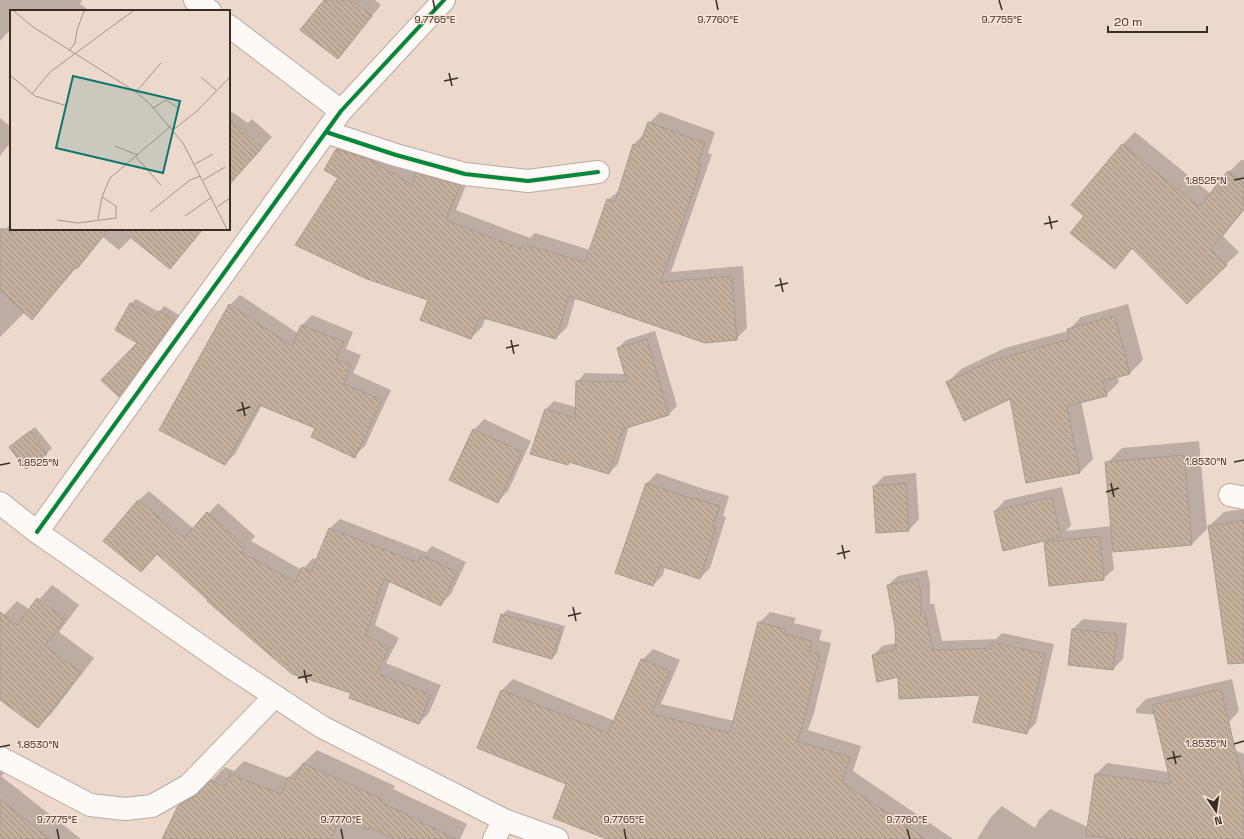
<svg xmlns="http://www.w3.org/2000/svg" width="1244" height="839" viewBox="0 0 1244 839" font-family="'Space Grotesk',sans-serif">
<defs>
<pattern id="building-back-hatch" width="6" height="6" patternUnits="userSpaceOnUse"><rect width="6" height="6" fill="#c4b09d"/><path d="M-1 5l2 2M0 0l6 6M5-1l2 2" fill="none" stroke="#a09080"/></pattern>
</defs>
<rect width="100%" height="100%" fill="#edd8cc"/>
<path fill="#0003" d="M0,0H82L80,4L90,11H11V29L0,41Z
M325,0H375L381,5L338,57Z
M229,110L248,123L252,119L272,137L229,184Z
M660,112L715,132L708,153L712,154L704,177L671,272L743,266L747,328L736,339L576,297L567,327L556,338L486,317L482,327L471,338L430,299L339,177L325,169L337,149L348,138L470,175L456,210L530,238L535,233L590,250L608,200L620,190L634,144L645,133L649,123Z
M0,118L11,127V142L0,156Z
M1135,132L1211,194L1229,172L1241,160H1244V210L1223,236L1239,252L1187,303L1133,248L1115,268L1086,216L1122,145Z
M11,223V229H202L173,263L132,237L119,250L103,237L32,319L25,312L0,337V238Z
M240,295L299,334L302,325L312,315L353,332L346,349L361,355L353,373L391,390L365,446L354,456L316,427L262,405L235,454L225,464L165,422L230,305Z
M136,299L159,312L164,306L179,315L119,396L139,342L130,304Z
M1128,304L1143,360L1130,373L1117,376L1119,382L1106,395L1081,401L1093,459L1080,472L1011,398L948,382L961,369L1005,348L1068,331L1081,317Z
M655,331L677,406L668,415L629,426L618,464L609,473L571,461L568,464L532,453L546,409L554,401L576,407L577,382L585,373L625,374L618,348L626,340Z
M484,419L531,441L508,491L497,502L474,430Z
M35,427L52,448L46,454L10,447Z
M1199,441L1207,529L1192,544L1112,551L1114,569L1103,579L1046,542L1049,539L995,511L1005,500L1062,487L1071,525L1066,531L1112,526L1107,463L1122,448Z
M657,473L704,489L729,496L723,516L726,517L710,568L700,578L665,567L663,575L653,585L647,483Z
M916,473L919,519L909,530L874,486L884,476Z
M149,491L194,529L218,503L255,536L251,541L302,570L313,558L317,560L329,529L340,519L426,552L432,546L466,562L451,594L441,604L390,581L375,625L399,638L386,663L441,685L429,713L419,723L352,692L138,501Z
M1244,509V628L1209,526L1224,512Z
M927,570L930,583V604H934L942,641L996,639L1002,633L1054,644L1036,723L1026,733L981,694L899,676L873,656L882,646L896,643V626L888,585L898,576Z
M52,585L79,605L59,632L94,658L52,713L38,727L0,698V619L17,601L30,610Z
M507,610L565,626L557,653L552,658L502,615Z
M770,612L796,618L794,623L822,630L819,640L831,643L814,713L808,730L861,746L853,771L953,839H620L567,783L478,747L502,690L513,679L615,721L642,660L653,649L680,660L661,704L734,721L759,623Z
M1083,619L1127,623L1123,659L1113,669L1073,629Z
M1232,679L1239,711L1229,722L1136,713V709L1146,699Z
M1171,724L1244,754V839H977L991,817L1002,806L1035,828L1039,820L1050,809L1088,827L1096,774L1107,763L1169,772Z
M317,750L395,786L393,789L467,824L460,839H164L178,806L192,793L210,782L225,767L234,771L244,761L288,778Z
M0,766L6,772L1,776L81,839H0Z"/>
<path fill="url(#building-back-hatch)" stroke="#a89b90" d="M324,0H351L372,16L338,59L300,30Z
M229,119L262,148L229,185Z
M648,122L705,143L698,164L701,165L694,189L661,282L732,276L737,340L705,343L569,296L556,339L480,317L471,339L420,320L428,300L367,279L295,245L338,178L324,170L336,149L369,159L412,185L416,173L460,185L446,220L521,249L523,244L585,262L607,199L615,202L633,144L639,146Z
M1122,144L1199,207L1228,171L1244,184V209L1211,249L1227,265L1187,304L1132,248L1115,269L1070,233L1084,216L1071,205Z
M0,229H109L77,269L75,267L32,320L0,290Z
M120,229H203L170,269Z
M130,303L155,317L159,311L175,320L119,397L101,380L137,343L115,330Z
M229,304L292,346L301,325L344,342L336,359L351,365L344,384L382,400L355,458L311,437L315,428L259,405L225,465L159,430Z
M1115,316L1130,374L1103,381L1107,396L1067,406L1080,473L1026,483L1010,399L964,421L946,382L991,361L1070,339L1067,329Z
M647,339L669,415L623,429L609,474L569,462L568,465L530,454L545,409L575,418L576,381L627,382L617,348Z
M473,429L522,452L498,503L449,480Z
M30,431L47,454L26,469L9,447Z
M1184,455L1192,545L1113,552L1105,462Z
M646,483L693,499L694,498L720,506L713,526L716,527L700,579L660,566L653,586L615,573Z
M906,483L909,531L876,533L873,486Z
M1052,497L1061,537L1003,551L994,511Z
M138,500L184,538L207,512L246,547L241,552L295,582L302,567L311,572L329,528L418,563L421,555L457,572L441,606L384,579L366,635L389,648L377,673L431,695L419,724L349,698L351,693L292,674L207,601L208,600L157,554L141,572L103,541Z
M1244,520V663L1228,664L1208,526Z
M1100,536L1104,580L1049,586L1044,542Z
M918,579L921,593V613H925L933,650L990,648L992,642L1045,654L1027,734L973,722L980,695L899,699L898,677L877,682L872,655L896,650L895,626L887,585Z
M37,598L65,619L45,646L81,672L38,728L0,700V612L17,625Z
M501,614L561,631L552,659L493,642Z
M758,622L785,629L784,634L812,641L809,651L820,654L803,725L797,741L850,757L842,782L926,839H607L553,818L566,784L477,748L501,690L608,733L641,659L670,671L651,714L730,733Z
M1072,629L1117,634L1113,670L1068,665Z
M1221,689L1244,787V839H1115L1086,835L1095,774L1171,784L1152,705Z
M303,763L382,799L381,802L456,839H395L369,827L368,830L341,817L331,839H162L178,806L195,796L211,780L224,787L230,774L281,794L288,777L295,780Z
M0,799L50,839H0Z"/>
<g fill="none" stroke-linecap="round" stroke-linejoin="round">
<defs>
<path id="minor" d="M195,0L210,11
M229,26L341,111
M326,132L396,155L465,174L528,181L598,172
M1230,495L1244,498
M37,532L341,111L444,0
M1,758L90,805L125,809L152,806L189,785L275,696
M494,839L504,820"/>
<path id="major" d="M0,503L37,532L229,666L322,727L504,820L557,839"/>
</defs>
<use href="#minor" stroke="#baaaa1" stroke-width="24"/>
<use href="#major" stroke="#baaaa1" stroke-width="24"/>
<use href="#minor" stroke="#fcf9f7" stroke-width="22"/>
<use href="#major" stroke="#fcf9f7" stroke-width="22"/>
<defs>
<path id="cycleway" d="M326,132L396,155L465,174L528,181L598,172
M37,532L341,111L444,0"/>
</defs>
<use href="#cycleway" stroke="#fce6d8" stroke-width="6"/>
<use href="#cycleway" stroke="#00873e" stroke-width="4"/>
</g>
<path fill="none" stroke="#3b2d24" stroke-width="1.5" d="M433,0L435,10M716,0L718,10M999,0L1002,10M449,73L452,86M444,81L458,78M1234,180L1244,178M1049,216L1052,229M1044,224L1058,221M780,278L783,292M775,286L788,283M511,340L514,354M506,348L519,345M242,402L245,416M237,411L250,407M1234,462L1244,460M0,465L10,463M1111,483L1114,497M1106,492L1119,488M842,545L845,559M837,554L850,551M573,607L576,621M568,616L581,613M304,670L307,683M298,678L312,675M1234,744L1244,741M0,747L10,745M1173,751L1176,764M1167,759L1181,756M57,829L59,839M341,829L343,839M624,829L626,839M907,829L910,839"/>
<g transform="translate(10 10)">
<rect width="220" height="220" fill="#edd8cc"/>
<path fill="none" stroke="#a69489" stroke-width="1" d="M4,1L23,17L126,82L140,94L173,133L217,219M59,41L65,33L67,20L74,1M0,65L25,86L57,96M191,67L206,80M126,82L151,53M22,84L40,62L123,1M143,98L156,90L168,98M163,120L187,101L220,67M105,136L128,145M126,147L151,175M185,154L203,144M193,170L215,157M207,197L220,188M140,202L180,170L191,166M175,206L202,187M88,209L92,187M47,210L68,213L106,208V196L92,187L100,168L161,116"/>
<path fill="#0f766e" fill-opacity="0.15" stroke="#0f766e" stroke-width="2" d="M63,66L170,91L153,163L46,138Z"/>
<rect width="220" height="220" fill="none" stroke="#3b2d24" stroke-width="2"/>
</g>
<g font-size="10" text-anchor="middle" fill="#3b2d24" stroke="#fce6d8" stroke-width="3" stroke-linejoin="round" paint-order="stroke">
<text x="435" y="23">9.7765°E</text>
<text x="718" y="23">9.7760°E</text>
<text x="1002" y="23">9.7755°E</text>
<text x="1206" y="184">1.8525°N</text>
<text x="1206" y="465">1.8530°N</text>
<text x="38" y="466">1.8525°N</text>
<text x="1206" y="747">1.8535°N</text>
<text x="38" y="748">1.8530°N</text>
<text x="57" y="823">9.7775°E</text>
<text x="341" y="823">9.7770°E</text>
<text x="624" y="823">9.7765°E</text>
<text x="907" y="823">9.7760°E</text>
</g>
<g transform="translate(1216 811) rotate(167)" stroke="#fce6d8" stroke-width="3" paint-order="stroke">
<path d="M0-3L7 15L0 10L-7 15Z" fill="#3b2d24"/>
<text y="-6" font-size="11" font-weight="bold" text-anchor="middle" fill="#3b2d24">N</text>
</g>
<path d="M1108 26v6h99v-6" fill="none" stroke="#3b2d24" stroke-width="2"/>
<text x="1114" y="26" font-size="12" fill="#3b2d24" stroke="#fce6d8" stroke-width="3" paint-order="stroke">20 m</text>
</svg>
